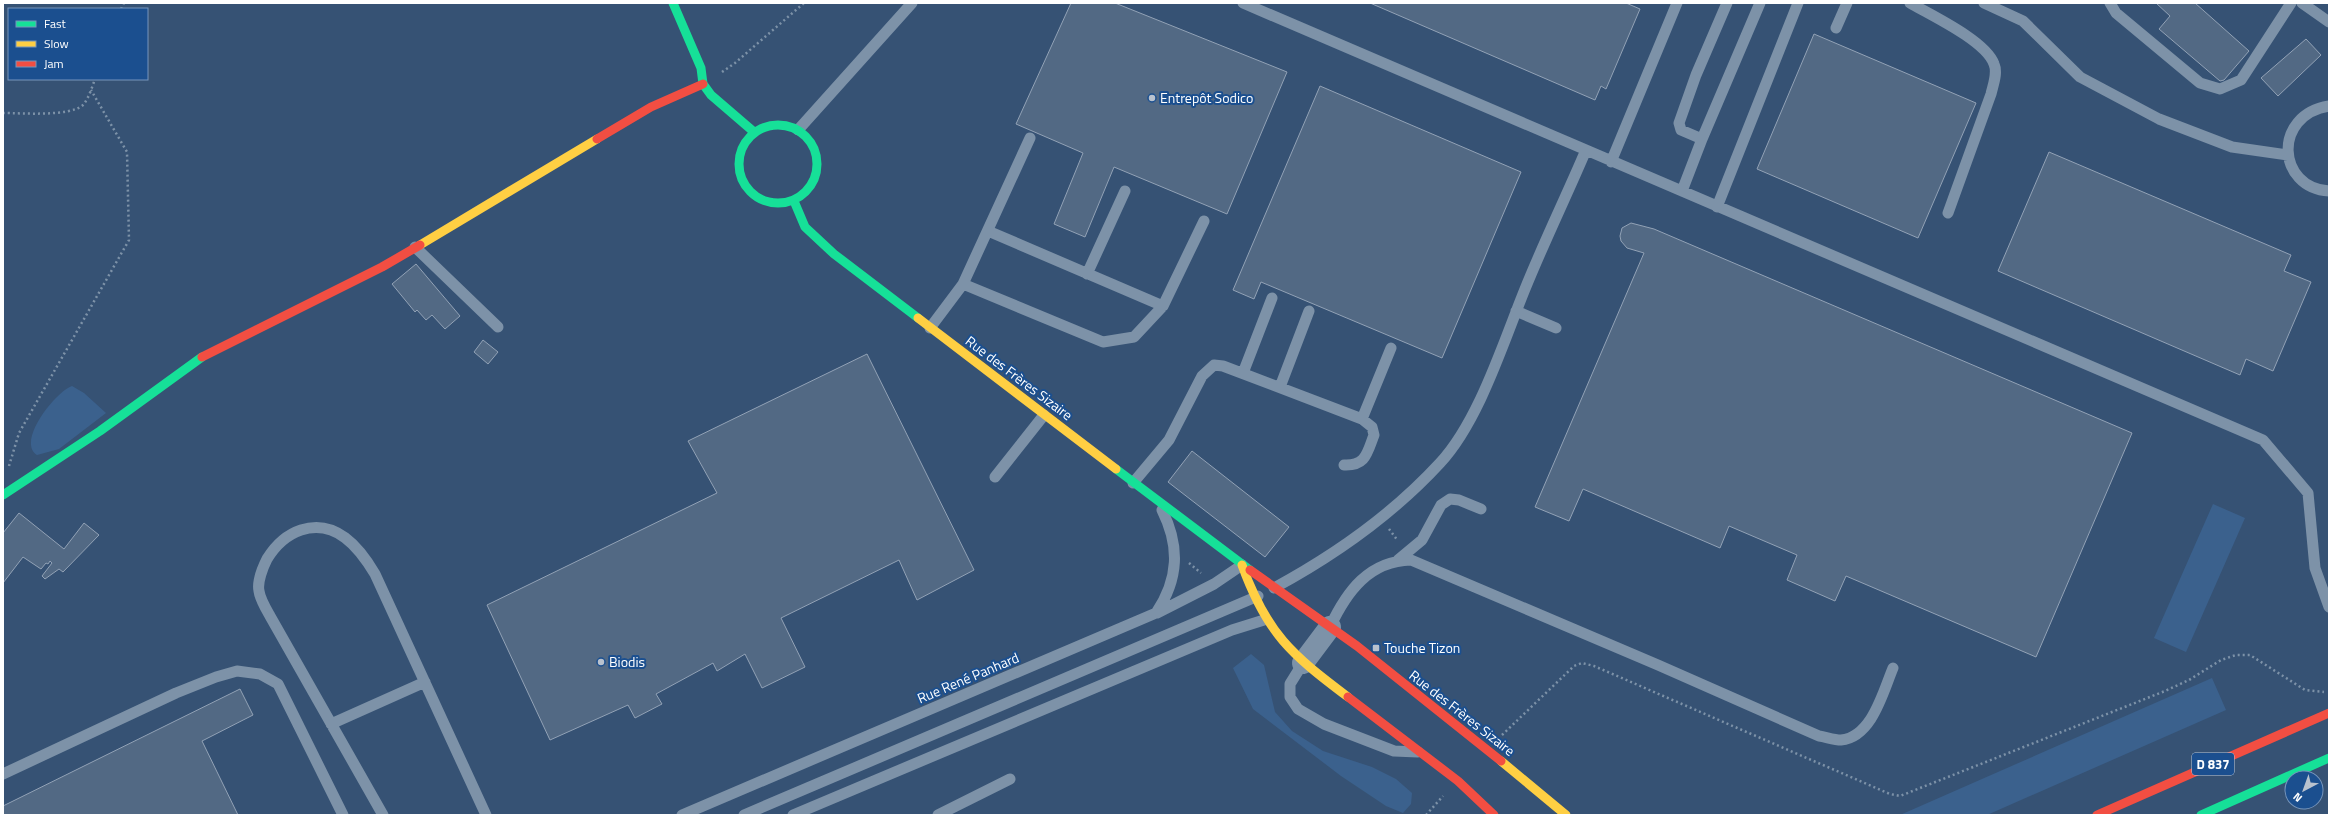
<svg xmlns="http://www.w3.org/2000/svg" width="2332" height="818" viewBox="0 0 2332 818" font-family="'Titillium Web',sans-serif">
<rect width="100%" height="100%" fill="#365274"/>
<path fill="#3b618d" d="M72,386L84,393L106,413L59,449L37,455C16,442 55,392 72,386Z
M2213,504L2245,518L2186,652L2154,638Z
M1251,654L1264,665L1275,712L1292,731L1323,751L1372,767L1396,779L1412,793L1411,804L1403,813L1386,806L1341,776L1253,709L1233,668Z
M2212,678L2226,710L1987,815H1900Z"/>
<path fill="#526984" stroke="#92a2b6" d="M1071,3H1115L1287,72L1227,214L1114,167L1085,237L1054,224L1083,153L1016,124Z
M1370,3H1626L1640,9L1606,89L1601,86L1595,100Z
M2156,3H2195L2249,51L2224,80L2220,81L2159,29L2170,16Z
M1814,34L1976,103L1918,238L1757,169Z
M2306,39L2321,55L2278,96L2261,78Z
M1320,86L1521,172L1442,358L1261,282L1254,299L1233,290Z
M2049,152L2291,255L2284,271L2311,282L2273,371L2246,359L2240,375L1998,271Z
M1631,223L1654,229L2132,433L2036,657L1846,576L1835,601L1787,580L1797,555L1729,526L1720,548L1583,489L1569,521L1535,507L1644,253L1627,248L1621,241L1620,236L1622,228Z
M416,264L460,316L445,329L432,315L426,320L417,310L415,312L392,284Z
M483,340L498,352L488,364L474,352Z
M867,354L974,570L917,600L899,560L781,618L805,667L762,688L745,654L717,671L713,663L656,694L662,704L635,718L628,705L550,740L487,605L717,493L688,441Z
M1192,451L1289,527L1265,557L1168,482Z
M19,513L64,549L84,523L99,535L63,572L59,569L45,579L42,576L52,563L50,561L48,564L46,563L41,569L23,557L3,583V533Z
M240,689L253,715L202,741L238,815H3V806Z"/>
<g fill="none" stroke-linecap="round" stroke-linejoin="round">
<path stroke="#7d92a8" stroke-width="2.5" stroke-dasharray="2 3" stroke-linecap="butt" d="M121,9L124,3
M722,72L735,63L804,3
M3,113C21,113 70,117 83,105C89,98 92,87 95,79
M9,466L19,433L129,240L127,152L91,90
M1389,529L1398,541
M1189,563L1201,573
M1502,735L1574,666L1582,663L1594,666L1890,794L1900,796L2165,691L2189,680L2221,660L2236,655H2250L2305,690L2324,692
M1426,815L1443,796"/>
<path stroke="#7d92a8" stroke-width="11" d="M1243,3L2263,440L2308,493L2315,568L2329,607
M1727,3L1696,75L1679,123L1681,130L1702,139L1760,3
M1910,3C1931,15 1986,41 1994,64C1998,73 1993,85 1991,94L1948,213
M1984,3L2023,21L2080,77L2159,119L2232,147L2288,155
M2110,3L2116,13L2200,83L2220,89L2241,80L2291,3
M2302,3L2329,22
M1836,28L1847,3
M2329,106C2272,115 2277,188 2329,191
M798,130L912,3
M1611,162L1677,3
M1682,191L1702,139
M1717,207L1798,3
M988,231L1163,306
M415,247L498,327
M1087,274L1125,191
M963,284L1103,342L1134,337L1163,306L1204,221
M1516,311L1556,328
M930,328L963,284L1030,138
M1243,373L1272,298
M1280,387L1309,311
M1362,419L1391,348
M995,477L1044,415
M1133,483L1169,440L1202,376L1214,365L1223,366L1362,419L1372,427L1374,435C1367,453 1366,466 1344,465
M1398,560L1422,540L1441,505L1450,499L1459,500L1481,509
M1274,588C1335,555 1393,514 1440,463C1479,421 1503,343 1525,289C1544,242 1566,197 1586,150
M1157,613L1214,584L1242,565
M1330,627C1347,591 1369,561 1411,560L1658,665L1819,736C1826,737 1834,740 1841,740C1872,737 1883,692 1893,668
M1303,663L1290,684V697L1298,709L1324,724L1394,751L1418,752
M331,724L425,682
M3,774L176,693L216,677L237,671L260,674L278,684L343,815
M383,815L270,616C266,609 260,599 259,591C257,582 263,567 267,559C275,546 286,535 301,530C336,519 359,547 375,574L486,815
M682,815L1156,613C1179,579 1180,546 1162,510
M744,815L1258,596
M793,815L1232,630L1264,620
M938,815L1010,779"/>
<path stroke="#7d92a8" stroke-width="22" d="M1303,663L1330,627"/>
<path stroke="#16e098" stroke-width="9" d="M673,3L701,68L703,84L711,95L754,132
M739 164a39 39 0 1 1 78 0a39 39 0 1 1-78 0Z
M794,201L805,227L834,254L918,318
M1116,469L1250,570
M3,495L100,431L202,357
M2201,815L2329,758"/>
<path stroke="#ffcf43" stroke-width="9" d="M420,245L597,139
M918,318L1116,469
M1242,565C1267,634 1291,654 1348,697
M1501,761L1566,815"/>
<path stroke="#f24e42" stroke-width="9" d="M597,139L651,107L703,84
M202,357L382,267L420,245
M1250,570L1357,646L1501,761
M1348,697L1458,781L1494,815
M2097,815L2329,713"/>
</g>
<g fill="#b9c2ce" stroke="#1b4f8f" stroke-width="1.5">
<circle cx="1152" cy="98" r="4"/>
<rect x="1372" y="644" width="8" height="8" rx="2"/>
<circle cx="601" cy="662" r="4"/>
</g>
<g text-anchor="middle" stroke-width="4" stroke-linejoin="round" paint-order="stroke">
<rect fill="#1b4f8f" stroke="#bbcadd" stroke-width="1" x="2192" y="753" width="42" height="22" rx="3"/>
<g font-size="13" font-weight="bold" fill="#fff">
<text x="2213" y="769">D 837</text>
</g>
<g font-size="14" fill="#fff" stroke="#1b4f8f" text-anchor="start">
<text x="1160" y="103">Entrepôt Sodico</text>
<text x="1384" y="653">Touche Tizon</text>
<text x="609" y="667">Biodis</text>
</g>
<g font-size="14" fill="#fff" stroke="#1b4f8f">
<text transform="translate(1019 378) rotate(37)" y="5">Rue des Frères Sizaire</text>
<text transform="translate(968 678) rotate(-23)" y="5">Rue René Panhard</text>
<text transform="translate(1462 713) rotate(38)" y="5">Rue des Frères Sizaire</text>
</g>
</g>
<rect width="2332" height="818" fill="none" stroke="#ffffff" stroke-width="8"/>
<rect x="8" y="8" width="140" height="72" fill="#1b4f8f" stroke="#7695bc"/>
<rect x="16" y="21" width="20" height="6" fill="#16e098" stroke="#7695bc"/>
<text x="44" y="28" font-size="12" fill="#ffffff">Fast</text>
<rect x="16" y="41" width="20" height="6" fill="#ffcf43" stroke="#7695bc"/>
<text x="44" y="48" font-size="12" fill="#ffffff">Slow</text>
<rect x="16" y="61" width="20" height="6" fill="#f24e42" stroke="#7695bc"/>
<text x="44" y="68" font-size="12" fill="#ffffff">Jam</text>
<g transform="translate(2304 790) rotate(221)"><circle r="19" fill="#1b4f8f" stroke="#7695bc"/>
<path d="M0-3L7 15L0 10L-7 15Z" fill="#b9c2ce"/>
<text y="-6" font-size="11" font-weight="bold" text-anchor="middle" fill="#ffffff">N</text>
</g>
</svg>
